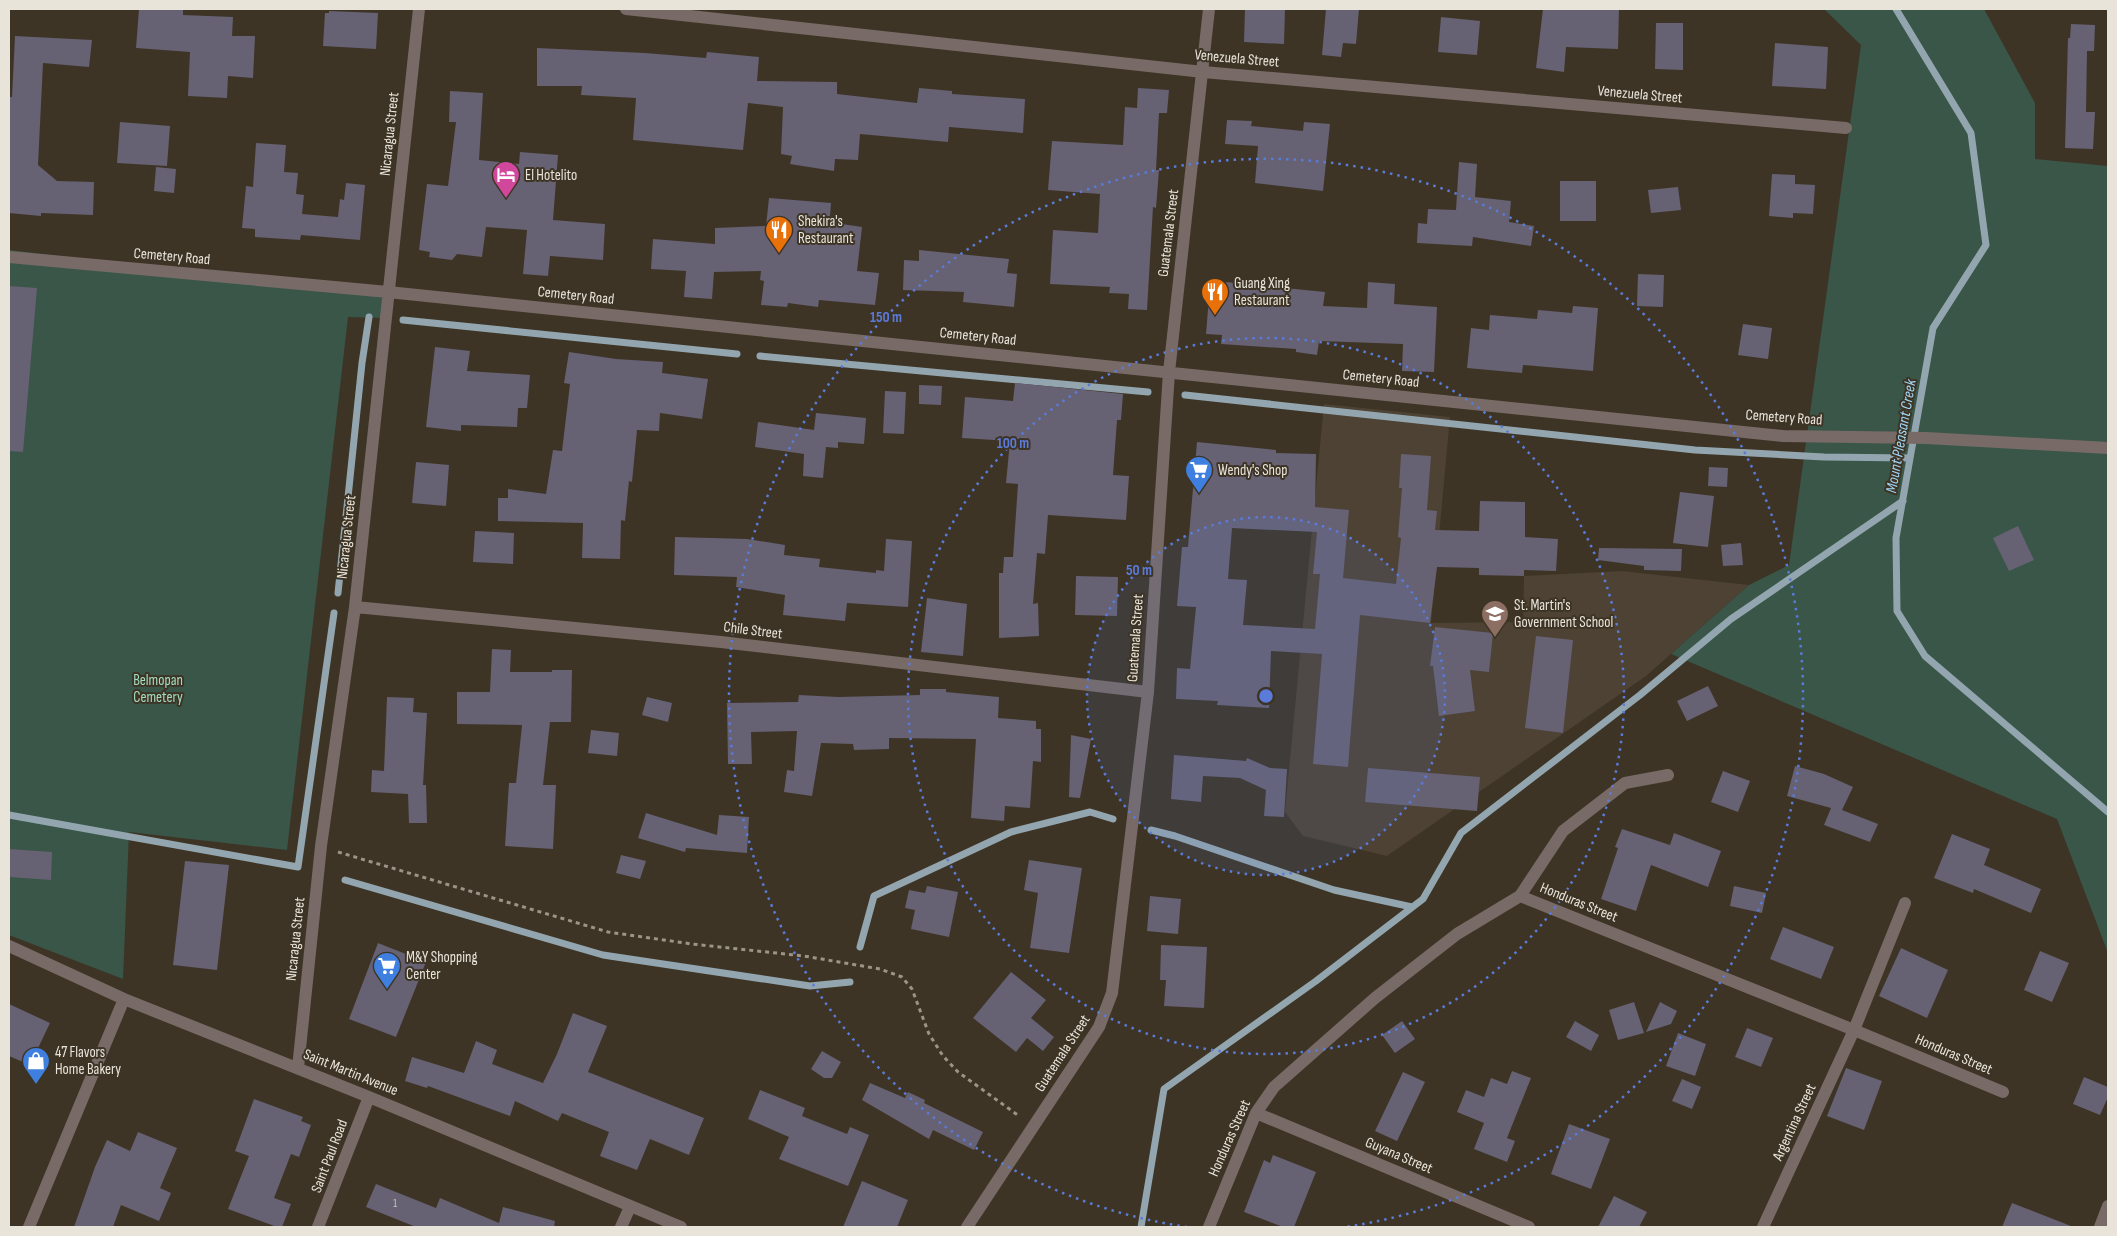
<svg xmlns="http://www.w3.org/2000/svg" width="2117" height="1236" viewBox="0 0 2117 1236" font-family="'Sofia Sans Condensed',sans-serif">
<rect width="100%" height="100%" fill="#3d3425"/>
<path fill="#4d4233" d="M1324,404L1450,417L1431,623L1523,622L1524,576L1622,571L1749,585L1646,676L1387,856L1303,836L1285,812Z"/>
<path fill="#395649" d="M1824,9H1984L2035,103V159L2108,166V953L2057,819L1671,654L1749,585L1789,565L1861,45Z
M9,250L384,294L385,318L348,317L287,850L129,832L123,979L9,935Z"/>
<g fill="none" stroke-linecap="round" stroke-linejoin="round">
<path stroke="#93a6af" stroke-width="7" d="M1896,9L1971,133L1986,245L1933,328L1896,538L1897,611L1925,656L2108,812
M403,320L737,354
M760,356L1148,392
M1185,395L1695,450L1824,457L1910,458
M338,593L362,363L369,317
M9,815L298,867L334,613
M1151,830L1175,836L1334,890L1412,907
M345,880L603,955L810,986L850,982
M860,947L874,896L1011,832L1090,812L1113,819
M1141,1227L1164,1089L1316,981L1423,899L1461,833L1640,695L1731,619L1903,501"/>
</g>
<path fill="#666173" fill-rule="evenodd" d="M139,9H183V15L233,17L232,36H255L253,78L228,76L227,98L188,96L190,52L136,48Z
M1245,9H1285L1284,44L1244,42Z
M1326,9H1359L1356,44L1343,43L1341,57L1322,55Z
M1543,9H1619L1618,49L1566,47L1564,72L1536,68Z
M329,11L378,13L376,49L323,46L325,13H329Z
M1441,17L1480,21L1477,55L1438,52Z
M1656,23H1683V70L1655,69Z
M2071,24L2095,25L2094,51H2087L2086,112H2095L2093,149L2065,148L2068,38H2070Z
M15,36L92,40L89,67L43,63L38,165L57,181L94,182L93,215L41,213V216L9,213V97H12Z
M1775,43L1828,47L1826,89L1772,86Z
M537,48L645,53L706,58L707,52L759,57L757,81L837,82V94L917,103L919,88L952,91V94L1025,99L1023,133L949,127L948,142L860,134L858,160L835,159L834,171L790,164L792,156L781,154L783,107L748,103L743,150L633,140L636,98L581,95L582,86H537Z
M1138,88L1169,90L1167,113H1159L1156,170H1159L1156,208L1153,207L1147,310L1128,309L1129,294L1109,293L1110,287L1050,284L1053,230L1098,233L1100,194L1048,190L1052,141L1123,145L1125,107L1137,108Z
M450,91L483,93L479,160L519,164L520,152L558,155L553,220L605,224L603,260L550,256L548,276L523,274L527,230L486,227L482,257L457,254L452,260L429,257L430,252L419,250L427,184L448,186L456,122H449Z
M1227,120L1252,121L1251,126L1303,131L1304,122L1330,124L1323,191L1255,183L1258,146L1225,144Z
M120,122L170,126L167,166L117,163Z
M256,143L286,145L284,172L298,173L296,194L304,195L302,214L338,217L340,199L344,200L346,183L365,185L360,240L301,235L300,240L255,237V229L242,228L246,186L253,187Z
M1459,162L1477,164L1475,197L1511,201L1509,222L1534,226L1531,246L1473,237L1472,246L1417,243L1418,223L1427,224L1428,209L1456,210Z
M156,167L176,169L174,193L154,191Z
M1772,174L1795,175V184L1815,185L1813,214L1793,213V218L1769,216Z
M1560,181H1596V221H1560Z
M1678,187L1681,210L1651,213L1648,190Z
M769,198L831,203L830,216L843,218L842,224L862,227L857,271L879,273L875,305L819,300L818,307L788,303L787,307L761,305L764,281L760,280L761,271L714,272L712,299L684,297L686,271L651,269L653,239L715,244V228L766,226Z
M919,250L1009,259L1007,273L1017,274L1014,307L963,302L964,292L903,290L904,260L919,261Z
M1638,274L1664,275L1663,307L1637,306Z
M1226,282L1325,292L1323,306L1367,308L1368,282L1395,284L1394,304L1437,307L1434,372L1402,371L1403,344L1319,341L1317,355L1296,352V349L1221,344L1222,335L1206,334L1209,297L1225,298Z
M9,286L37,288L23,452L9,451Z
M1573,306L1598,308L1593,371L1523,365L1522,373L1467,368L1471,328L1489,330L1490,315L1537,319L1538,310L1572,313Z
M1743,324L1772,328L1768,359L1738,355Z
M435,347L470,351L467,371L530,375L527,408H518L517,427L461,425V431L426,427Z
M569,352L616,359L663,362L662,373L708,379L702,419L660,413L659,431L637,430L632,482L629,481L625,521L621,520L620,559L582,558L583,523L498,521V498H508V489L546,494L553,450L562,451L570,384L564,383Z
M1015,383L1123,394L1121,420H1117L1113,475L1129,476L1126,520L1048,515L1045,554L1037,553L1033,604L1038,603L1039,636L999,638V573H1003L1004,557H1013L1018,484L1006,483L1010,441L962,438L965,397L1013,401Z
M919,385L942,386L941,405L919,404Z
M885,391L906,392L904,434L883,433Z
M816,413L866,418L864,444L838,442V448L826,447L823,478L803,476L804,454L755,447L758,422L814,430Z
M1197,442L1276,450V453L1316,454L1315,507L1349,510L1343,578L1396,584L1401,538L1398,537L1402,488H1399L1401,454L1431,456L1427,510L1437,511L1435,530L1479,531L1480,501L1525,502V537L1558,539L1556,571L1524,570V576L1479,575V568L1437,567L1430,623L1360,615L1348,767L1313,764L1322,654L1271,651L1269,708L1217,705L1218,701L1176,699L1177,668L1190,669L1196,607L1177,606L1182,547H1188ZM1232,528L1317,532L1313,574H1320L1315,629L1243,625L1247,580L1228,579Z
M416,462L449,465L446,506L412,503Z
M1709,467L1728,468L1727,487L1708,486Z
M1680,492L1714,496L1708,547L1673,543Z
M2018,526L2034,560L2009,571L1993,538Z
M475,531L514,533L513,564L473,562Z
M675,537L747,539L785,545L784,555L820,559L819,567L876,573V570L884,571L886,539L912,541L908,607L847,603L845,621L783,615L785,595L736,587L737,577L674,575Z
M1741,543L1743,565L1723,566L1721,545Z
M1599,548L1682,549L1681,571L1644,570V566L1598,560Z
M1076,576L1118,577L1117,616L1075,615Z
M927,598L967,604L963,656L921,652Z
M1435,627L1493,633L1489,672L1470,670L1475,711L1439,716L1433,666H1430Z
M1536,636L1573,640L1563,733L1525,728Z
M492,649L511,650L510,672H552V670H572L571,722H550L543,785H556L553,849L505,846L509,783H516L522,725L457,724V692H490Z
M1708,686L1718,706L1687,721L1677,701Z
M920,689H946V692L999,697L998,718L1036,721V729H1041V762L1033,761L1030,808L1005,806L1004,821L971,818L976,739L889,738V749L854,750L853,744L821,743L812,796L784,792L787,770L794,771L797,731L751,732L752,764H728L727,703L798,702L799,695L838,697L920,695Z
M387,697L414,698L413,712L427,713L423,785H426L427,823H409L408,794L371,792L372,770L384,771Z
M647,697L672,703L668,722L642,715Z
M591,730L619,733L617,756L588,753Z
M1071,735L1091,739L1080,798L1069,797Z
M1174,755L1246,761L1247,758L1270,768L1287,769L1284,817L1264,816L1266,790L1240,778L1203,776L1201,802L1171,799Z
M1795,766L1824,774L1853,787L1842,810L1878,824L1870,842L1824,825L1831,808L1787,796Z
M1368,768L1480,777L1477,811L1365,802Z
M1723,771L1750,781L1738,812L1711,802Z
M646,813L717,835L719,815L749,817L747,853L686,848L685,852L638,838Z
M1622,829L1670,845L1674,833L1721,851L1708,887L1651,865L1636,911L1601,899L1618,848L1615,847Z
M1952,834L1990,849L1984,865L2041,889L2031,913L1974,889L1973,893L1934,878Z
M9,849L52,852L51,880L9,877Z
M621,855L646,861L640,879L616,873Z
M1029,860L1082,868L1069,953L1030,948L1038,893L1024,890Z
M185,861L229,865L217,970L173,965Z
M927,886L958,892L949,937L911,929L915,910L905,908L909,890L925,893Z
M1734,886L1766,893L1762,913L1730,906Z
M1150,896L1181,899L1178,934L1147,931Z
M1783,927L1834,947L1821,979L1770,959Z
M378,943L426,962L396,1037L349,1019Z
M1161,945L1207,947L1204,1008L1164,1006L1166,980H1160Z
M1901,948L1948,970L1927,1018L1879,996Z
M2040,951L2069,963L2052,1002L2024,990Z
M1011,972L1046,1000L1031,1018L1054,1037L1043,1051L1027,1038L1016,1052L973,1018Z
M1634,1002L1644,1033L1618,1040L1609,1010Z
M1660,1002L1677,1011L1671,1024L1646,1032Z
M9,1004L50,1023L30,1065L9,1056Z
M573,1013L607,1026L588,1072L704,1118L689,1155L650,1139L637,1170L600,1156L609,1132L562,1113L558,1121L515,1101L510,1116L428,1086L427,1088L405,1081L412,1057L464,1073L476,1041L497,1050L492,1064L543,1083L557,1054Z
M1402,1021L1415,1039L1395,1053L1382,1035Z
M1575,1021L1599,1035L1591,1051L1566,1037Z
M1747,1028L1773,1038L1761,1067L1735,1057Z
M1678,1033L1706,1044L1695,1076L1666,1066Z
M822,1051L841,1062L832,1078H824L811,1069Z
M1846,1068L1882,1081L1864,1130L1827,1116Z
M1512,1071L1531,1078L1507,1138L1515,1141L1507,1162L1474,1149L1484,1123L1457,1112L1466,1090L1484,1097L1491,1078L1507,1084Z
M1403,1072L1425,1082L1397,1141L1375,1131Z
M2084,1077L2108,1087V1097L2100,1115L2073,1104Z
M1682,1079L1701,1087L1692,1109L1672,1101Z
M870,1083L905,1098L908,1092L925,1100L924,1103L983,1132L974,1150L933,1130L929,1139L862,1100Z
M760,1090L805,1108L802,1116L847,1134L850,1127L869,1135L848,1186L779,1159L789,1137L748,1119Z
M254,1099L303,1117L301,1121L311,1125L299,1157L291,1154L274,1198L291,1204L282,1227H277L228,1209L249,1156L235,1151Z
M1569,1124L1610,1139L1591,1189L1551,1174Z
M138,1132L177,1148L160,1188L171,1193L159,1221L121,1205L113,1227H74L95,1167L107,1140L130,1151Z
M1273,1155L1316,1172L1294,1227H1283L1244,1212L1264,1160L1270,1163Z
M862,1181L908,1200L897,1227H843Z
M376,1184L436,1208L440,1198L499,1223L503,1207L555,1221L554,1227H416L366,1207Z
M1614,1196L1647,1212L1639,1227H1598Z
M2012,1203L2071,1226V1227H2002Z"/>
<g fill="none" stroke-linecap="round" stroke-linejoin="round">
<path stroke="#9b9488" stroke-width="3" stroke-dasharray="4 4" stroke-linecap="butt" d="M338,852L608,932L692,944L804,956L880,969L902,977L912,989L929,1034L943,1056L958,1072L1019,1116"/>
<path stroke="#786a66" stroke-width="12" d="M626,9L1203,72L1846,128
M9,257L388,292L1783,436L1926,438L2108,448
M355,607L721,642L1148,692
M1520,896L1854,1030L2003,1092
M9,946L124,999L369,1097L681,1227
M298,1068L321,846L355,607L419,9
M1256,1113L1529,1227
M29,1227L124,999
M318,1227L369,1097
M621,1227L630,1207
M967,1227L1099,1027L1112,993L1148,692L1169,372L1209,9
M1209,1227L1256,1113L1274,1087L1375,998L1457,934L1520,896L1563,831L1625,783L1668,775
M1763,1227L1854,1030L1905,903
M2100,1227L2108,1206"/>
</g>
<circle cx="1266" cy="696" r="179" fill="#5a7bd9" fill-opacity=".12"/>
<g fill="none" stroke="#5a7bd9" stroke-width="2.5" stroke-dasharray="2.5 5">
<circle cx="1266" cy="696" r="179"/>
<circle cx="1266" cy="696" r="358"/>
<path d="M1187 1227A537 537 0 1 1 1345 1227"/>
</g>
<defs>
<symbol id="hotel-pin" viewBox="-11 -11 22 30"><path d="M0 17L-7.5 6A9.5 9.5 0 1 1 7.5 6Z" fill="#d1479c" stroke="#3d3425"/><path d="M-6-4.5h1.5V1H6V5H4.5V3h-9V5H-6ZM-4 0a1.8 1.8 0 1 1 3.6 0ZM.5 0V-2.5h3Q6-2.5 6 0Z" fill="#fff"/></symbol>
<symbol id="restaurant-pin" viewBox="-11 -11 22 30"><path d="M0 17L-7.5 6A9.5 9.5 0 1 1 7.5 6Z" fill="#e8710a" stroke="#3d3425"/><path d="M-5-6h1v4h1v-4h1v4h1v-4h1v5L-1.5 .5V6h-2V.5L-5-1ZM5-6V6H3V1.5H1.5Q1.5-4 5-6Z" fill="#fff"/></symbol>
<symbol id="supermarket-pin" viewBox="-11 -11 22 30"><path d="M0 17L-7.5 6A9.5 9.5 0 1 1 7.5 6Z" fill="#3f7fe0" stroke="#3d3425"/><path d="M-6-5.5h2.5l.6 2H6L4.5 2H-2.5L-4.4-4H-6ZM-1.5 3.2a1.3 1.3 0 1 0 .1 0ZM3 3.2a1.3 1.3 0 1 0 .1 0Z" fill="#fff"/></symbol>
<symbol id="school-pin" viewBox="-11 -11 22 30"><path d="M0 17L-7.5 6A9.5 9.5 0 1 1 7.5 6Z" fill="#8d6e63" stroke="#3d3425"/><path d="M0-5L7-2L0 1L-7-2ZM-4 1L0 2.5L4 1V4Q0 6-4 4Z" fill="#fff"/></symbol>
<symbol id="shop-pin" viewBox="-11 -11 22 30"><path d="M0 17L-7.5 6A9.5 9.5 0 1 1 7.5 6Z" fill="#3f7fe0" stroke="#3d3425"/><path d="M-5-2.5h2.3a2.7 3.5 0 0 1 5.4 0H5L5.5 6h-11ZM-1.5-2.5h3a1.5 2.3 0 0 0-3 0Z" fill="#fff"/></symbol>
</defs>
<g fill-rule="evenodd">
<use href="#hotel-pin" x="490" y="159" width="32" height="43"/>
<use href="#restaurant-pin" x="763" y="214" width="32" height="43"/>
<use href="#restaurant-pin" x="1199" y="276" width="32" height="43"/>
<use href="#supermarket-pin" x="1183" y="454" width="32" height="43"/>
<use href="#school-pin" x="1479" y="598" width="32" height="43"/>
<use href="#supermarket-pin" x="371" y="950" width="32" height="43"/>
<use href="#shop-pin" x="20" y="1045" width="32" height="43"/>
</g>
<g text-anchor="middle" stroke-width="4" stroke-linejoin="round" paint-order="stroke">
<g font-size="12" fill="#c8c3c0">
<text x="395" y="1207">1</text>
</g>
<g font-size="15" fill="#e9e4da" stroke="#3d3425">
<text transform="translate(1237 58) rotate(5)" y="5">Venezuela Street</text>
<text transform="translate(1640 94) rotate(5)" y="5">Venezuela Street</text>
<text transform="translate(389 134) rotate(-84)" y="5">Nicaragua Street</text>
<text transform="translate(1168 233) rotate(-83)" y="5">Guatemala Street</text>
<text transform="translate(172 256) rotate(5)" y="5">Cemetery Road</text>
<text transform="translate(576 295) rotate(6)" y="5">Cemetery Road</text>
<text transform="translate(978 336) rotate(6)" y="5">Cemetery Road</text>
<text transform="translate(1381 378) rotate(6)" y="5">Cemetery Road</text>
<text transform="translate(1784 417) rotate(4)" y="5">Cemetery Road</text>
<text transform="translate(346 537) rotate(-84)" y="5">Nicaragua Street</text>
<text transform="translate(753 630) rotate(7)" y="5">Chile Street</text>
<text transform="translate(1135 638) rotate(-86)" y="5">Guatemala Street</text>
<text transform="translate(1579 902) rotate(22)" y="5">Honduras Street</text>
<text transform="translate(295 939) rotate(-84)" y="5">Nicaragua Street</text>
<text transform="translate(1062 1053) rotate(-57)" y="5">Guatemala Street</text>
<text transform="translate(1954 1054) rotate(23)" y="5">Honduras Street</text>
<text transform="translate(351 1072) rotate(22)" y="5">Saint Martin Avenue</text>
<text transform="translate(1794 1122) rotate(-65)" y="5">Argentina Street</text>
<text transform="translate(1229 1138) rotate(-66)" y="5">Honduras Street</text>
<text transform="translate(1399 1155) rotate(23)" y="5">Guyana Street</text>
<text transform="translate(329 1156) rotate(-69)" y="5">Saint Paul Road</text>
</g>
<g font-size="15" fill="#e9e4da" stroke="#3d3425" text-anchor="start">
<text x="525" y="180">El Hotelito</text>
<text x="798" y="226">Shekira's<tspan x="798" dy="17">Restaurant</tspan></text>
<text x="1234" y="288">Guang Xing<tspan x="1234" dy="17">Restaurant</tspan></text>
<text x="1218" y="475">Wendy's Shop</text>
<text x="1514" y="610">St. Martin's<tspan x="1514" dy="17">Government School</tspan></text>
<text x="406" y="962">M&amp;Y Shopping<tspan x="406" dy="17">Center</tspan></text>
<text x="55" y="1057">47 Flavors<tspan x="55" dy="17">Home Bakery</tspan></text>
</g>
<g font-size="15" fill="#a3dfc3" stroke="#3d3425">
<text x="158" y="685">Belmopan<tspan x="158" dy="17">Cemetery</tspan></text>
</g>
<g font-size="16" font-style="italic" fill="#a0d7f7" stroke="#3d3425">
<text transform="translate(1900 436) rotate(-80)" y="6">Mount Pleasant Creek</text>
</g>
</g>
<circle cx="1266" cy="696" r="8" fill="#5a7bd9" stroke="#3d3425" stroke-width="2.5"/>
<g font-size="15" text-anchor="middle" font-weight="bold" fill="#5a7bd9" stroke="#3d3425" stroke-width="4" stroke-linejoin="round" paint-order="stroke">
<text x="886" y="322">150 m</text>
<text x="1013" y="448">100 m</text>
<text x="1139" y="575">50 m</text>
</g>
<rect width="2117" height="1236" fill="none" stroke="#e9e4da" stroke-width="20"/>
</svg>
